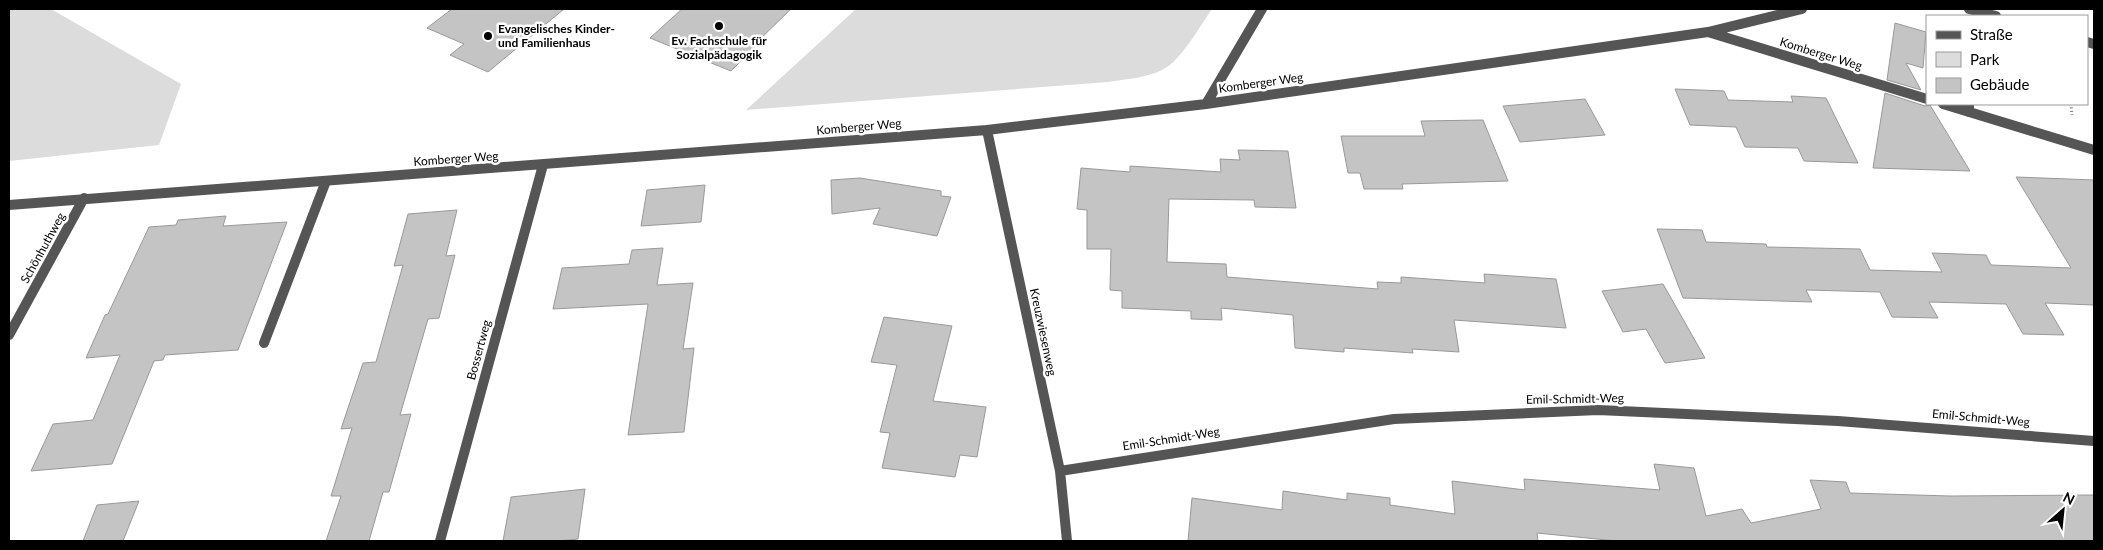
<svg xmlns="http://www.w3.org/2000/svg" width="2103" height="550" viewBox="0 0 2103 550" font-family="Lato,sans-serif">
<rect width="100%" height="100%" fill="#fff"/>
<path fill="#dcdcdc" d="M9,9H51L181,84L159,145L9,161Z
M856,9H1212C1199,27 1182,60 1162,70C1146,78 1126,79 1108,82L746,110Z"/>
<path fill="#c4c4c4" stroke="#999" d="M452,9H564L488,72L450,55L464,44L427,28Z
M682,9H791L756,43L758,44L731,71L650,38Z
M1895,23L1926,32L1923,68L1906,63L1921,90L1887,80Z
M1675,89L1724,91L1728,100L1793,102L1791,96L1826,98L1858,163L1804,161L1798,148L1745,147L1736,127L1690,125Z
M1885,93L1925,106L1930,105L1970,171L1873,168Z
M1585,99L1605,135L1520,142L1503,106Z
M1483,120L1508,181L1402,184L1403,189H1364L1360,173H1348L1341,136H1425L1421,121Z
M1238,150L1288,151L1296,208L1255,207L1254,200L1169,199L1167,262L1226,264L1227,277L1378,289L1377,282L1401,283V277L1485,283L1484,274L1556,279L1566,328L1454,320L1459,352L1412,349L1413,353L1344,348V352L1295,348L1293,315L1221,308L1222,320L1191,319V311L1122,308V291L1110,290L1111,249H1087V210L1077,209L1081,168L1130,172V166L1221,172L1220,159L1240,160Z
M2016,177L2094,180V307L2093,305L2045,303L2064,335L2023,334L2006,304L1929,302L1938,318L1892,317L1880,292L1806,290L1812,302L1683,298L1657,229L1702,230L1706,242L1766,244L1767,247L1860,249L1870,270L1942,272L1932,253L1986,255L1991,265L2071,268Z
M860,178L941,191V196L951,197L937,236L873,224L880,208L832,214L831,180Z
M705,185L701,222L641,226L647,190Z
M457,210L446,256L455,255L439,318L428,319L400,415L411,414L389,492H383L369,541H326L341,496H331L352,428L341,429L363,363L376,362L403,265L394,266L408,214Z
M226,216L223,226L287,222L238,350L165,355L163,360L154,361L112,464L31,471L53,424L93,420L120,355L86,358L105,315L108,314L149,227L176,225L178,220Z
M663,248L657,285L693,283L683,349L694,348L684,432L628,435L648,304L553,309L562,268L629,264L632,250Z
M1663,284L1705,358L1665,363L1646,329L1623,332L1602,291Z
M884,317L952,326L933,401L986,407L977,457L960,455L955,477L882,468L890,433L880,432L897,365L871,362Z
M1654,464L1694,468L1706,516L1742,509L1751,523L1821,509L1810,480L1846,482L1850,493L1950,496L2094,495V541H1617L1537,533L1538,541H1188L1192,498L1282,510L1283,491L1347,500V493L1390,498V505L1455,514L1452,481L1525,490L1524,479L1660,490Z
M585,489L578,539L559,541H503L511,497Z
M139,501L123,541H83L97,505Z"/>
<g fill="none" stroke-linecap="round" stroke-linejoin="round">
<path stroke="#777" stroke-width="3" stroke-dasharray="1 2.5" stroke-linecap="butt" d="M2071,104L2072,115"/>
<path stroke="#555" stroke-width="10" d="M1969,104V112
M264,343L326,181"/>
<path stroke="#555" stroke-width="10" d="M1969,9L1996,16
M1708,32L1927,99
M2087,42L2094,44
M1206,104L1262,9
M1943,104L2094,150
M987,130L1060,471L1067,541
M9,205L987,130L1206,104L1708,32L1802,9
M9,335L84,198
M1060,471L1394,419L1598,410L1838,421L2094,441
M440,541L543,165"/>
</g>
<g fill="#000" stroke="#fff" stroke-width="2">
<circle cx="719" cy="26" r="5"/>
<circle cx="488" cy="36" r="5"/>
</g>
<g text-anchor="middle" stroke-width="5" stroke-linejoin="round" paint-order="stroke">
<g font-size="12" font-weight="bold" fill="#000" stroke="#fff" text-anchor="start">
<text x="498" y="33">Evangelisches Kinder-<tspan x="498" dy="14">und Familienhaus</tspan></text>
<text x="719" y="45" text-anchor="middle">Ev. Fachschule für<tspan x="719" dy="14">Sozialpädagogik</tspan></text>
</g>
<g font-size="12" fill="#000" stroke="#fff">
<text transform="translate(1821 54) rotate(17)" y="4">Komberger Weg</text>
<text transform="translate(1261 83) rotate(-8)" y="4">Komberger Weg</text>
<text transform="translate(859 127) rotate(-5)" y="4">Komberger Weg</text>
<text transform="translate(456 159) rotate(-4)" y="4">Komberger Weg</text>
<text transform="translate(43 248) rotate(-61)" y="4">Schönhuthweg</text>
<text transform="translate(1043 332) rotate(78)" y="4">Kreuzwiesenweg</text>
<text transform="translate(479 350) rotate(-75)" y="4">Bossertweg</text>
<text transform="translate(1575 399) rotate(-1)" y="4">Emil-Schmidt-Weg</text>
<text transform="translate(1981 418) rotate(5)" y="4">Emil-Schmidt-Weg</text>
<text transform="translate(1171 439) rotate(-9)" y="4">Emil-Schmidt-Weg</text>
</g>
</g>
<rect width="2103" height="550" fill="none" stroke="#000000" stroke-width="20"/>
<rect x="1926" y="15" width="162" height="90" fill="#ffffff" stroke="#999999"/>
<rect x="1936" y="31" width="25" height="8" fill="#555555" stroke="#999999"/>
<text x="1970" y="40" font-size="15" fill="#000000">Straße</text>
<rect x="1936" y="52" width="25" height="15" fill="#dcdcdc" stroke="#999999"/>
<text x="1970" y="65" font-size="15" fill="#000000">Park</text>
<rect x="1936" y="78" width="25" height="15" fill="#c4c4c4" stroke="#999999"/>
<text x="1970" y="90" font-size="15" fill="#000000">Gebäude</text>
<g transform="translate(2063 510) rotate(27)" stroke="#ffffff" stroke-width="4" paint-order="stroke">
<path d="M0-4L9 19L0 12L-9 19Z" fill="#000000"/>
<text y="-8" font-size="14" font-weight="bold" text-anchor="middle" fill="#000000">N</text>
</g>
</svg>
